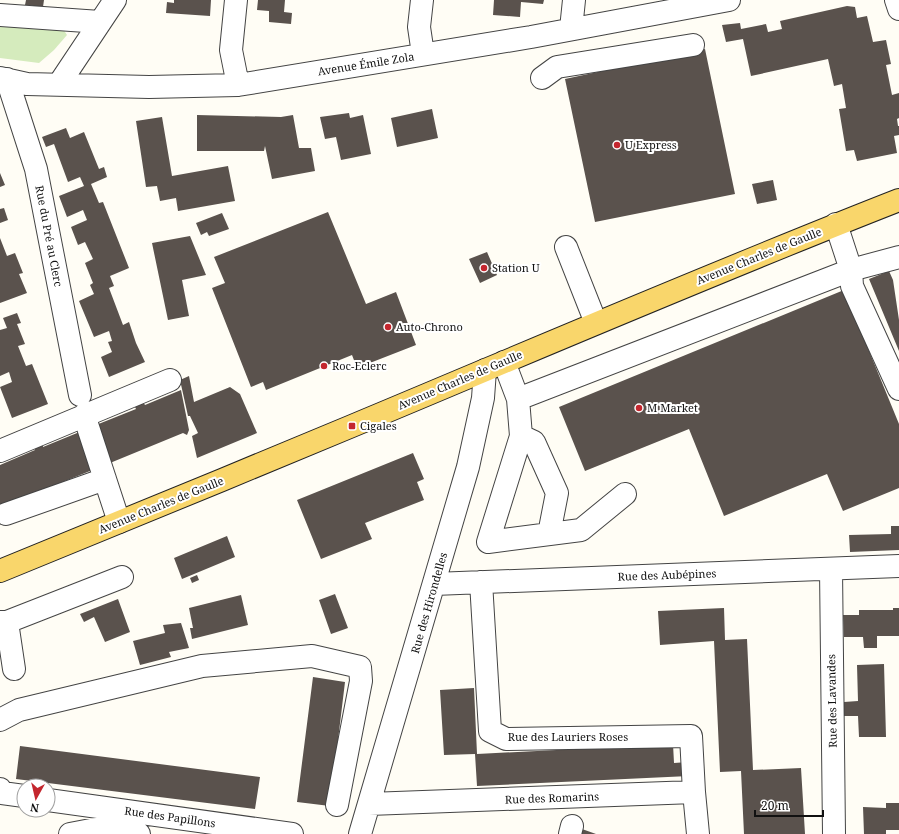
<svg xmlns="http://www.w3.org/2000/svg" width="899" height="834" viewBox="0 0 899 834" font-family="'Noto Serif',serif">
<rect width="100%" height="100%" fill="#fffdf5"/>
<path fill="#d5ebbd" d="M0,26L63,29L67,35L54,50L39,63L0,58Z"/>
<path fill="#5a524d" d="M26,0H44L43,7L25,5Z
M174,0H211L210,16L166,13L167,2L174,3Z
M258,0H285L284,12L292,13L291,24L269,22V11L257,10Z
M494,0H544L543,4L521,2L520,17L493,15Z
M847,6L855,7L857,18L867,16L873,42L886,40L891,64L886,65L892,95L899,93V118L897,119L898,126H899V135L894,136L897,153L857,161L854,150L846,151L839,109L846,108L842,84L834,86L828,59L751,76L743,39L726,42L722,25L740,23L741,29L766,24L768,32L782,29L780,21Z
M705,49L735,194L595,222L565,79Z
M432,109L438,138L397,147L391,118Z
M349,113L350,118L363,115L371,154L341,160L336,137L325,139L320,117Z
M197,115L281,117L293,115L299,148H311L315,171L272,179L265,146L264,151H197Z
M162,117L172,176L228,166L235,201L178,211L176,198L160,201L157,186L146,187L136,121Z
M66,128L70,138L84,132L99,169L104,167L107,177L91,184L99,203L103,202L129,268L110,276L114,286L109,288L123,325L129,322L136,343L145,362L109,377L101,357L112,352L108,342L112,341L109,331L94,337L79,301L94,294L90,285L93,283L85,263L93,259L85,242L78,245L71,227L87,220L83,210L67,217L59,196L84,186L80,177L68,182L54,144L46,147L42,137Z
M0,173L5,185L0,187Z
M773,180L777,200L757,204L752,184Z
M4,208L8,220L0,223V209Z
M328,212L366,304L396,292L416,345L357,368L352,355L266,390L263,382L251,387L212,288L225,283L214,257Z
M222,213L229,229L209,236L207,232L201,235L196,223Z
M190,236L206,275L182,280L189,316L168,320L152,243Z
M0,238L7,256L15,253L23,273L19,274L27,293L0,303Z
M487,252L497,275L480,283L469,259Z
M889,271L893,280L899,320V351L869,279Z
M844,290L899,424V488L843,511L827,474L724,516L689,429L585,471L559,407Z
M17,313L21,323L17,324L25,344L18,346L26,366L32,364L48,404L12,418L0,387L12,382L9,372L0,376V330L7,328L3,318Z
M189,376L194,402L230,387L240,394L257,433L197,458L192,436L198,433L190,416H188L180,380Z
M181,390L189,430L187,435L183,433L110,463L96,425L136,409L134,405L143,402L145,405Z
M82,431L95,469L0,507V465L35,450L34,448L41,444L43,445V447Z
M413,453L424,479L417,482L424,500L365,523L372,539L321,559L297,500Z
M891,526H899V550L850,552L849,535L891,534Z
M227,536L235,557L182,579L174,558Z
M197,575L199,580L192,583L190,578Z
M335,594L348,628L331,634L319,600Z
M241,595L248,625L192,639L190,628H193L189,608Z
M118,599L130,632L105,642L94,617L84,622L80,614Z
M724,608L725,640L747,639L753,770L801,768L805,834H744L741,771L720,772L714,641L660,645L658,611Z
M893,608H899V636H877V648H864L863,637H844L843,615H859V610H893Z
M181,623L189,648L169,652L171,657L140,665L133,641L165,633L163,625Z
M884,664L886,737H859L858,716H844V702L858,701L857,665Z
M313,677L345,682L330,806L297,802Z
M474,688L477,754L673,744L674,763L688,762L689,776L477,786L475,754L444,755L440,690Z
M20,746L260,777L255,809L16,779Z
M886,803H899V830H886V834H864L863,807L886,808Z
M582,829L596,834H581Z"/>
<g fill="none" stroke-linecap="round" stroke-linejoin="round">
<defs>
<path id="minor" d="M236,0L231,50L238,85
M422,0L419,27L423,54
M896,0L899,9
M0,15L100,22
M571,29L574,0
M0,78L27,84L149,87L238,85L531,37L729,0
M542,78L557,67L693,45
M7,79L36,169L80,395
M59,84L115,0
M566,247L596,323
M899,257L851,270L852,286L899,389
M504,362L518,399L521,436L488,542L581,530L625,494
M518,399L851,270L836,224
M84,415L119,522
M521,436L534,442L557,493L549,534
M0,451L170,380
M6,514L105,479
M831,569L834,834
M481,582L490,731L506,739L691,736L694,792
M434,584L899,566
M0,622H7L122,577
M7,622L14,669
M0,720L19,710L202,666L312,656L360,667L361,681L337,805
M0,789L2,793L24,796
M48,800L292,834
M369,804L694,792L698,834
M70,834L96,829L139,834
M360,834L468,467L483,398L485,370
M570,834L572,826"/>
<path id="major" d="M0,571C117,523 235,475 352,426C534,350 715,272 899,200"/>
</defs>
<use href="#minor" stroke="#444" stroke-width="24"/>
<use href="#major" stroke="#222" stroke-width="24"/>
<use href="#minor" stroke="#fff" stroke-width="22"/>
<use href="#major" stroke="#f9d66b" stroke-width="22"/>
</g>
<g fill="#c4262e" stroke="#fff" stroke-width="1.5">
<circle cx="617" cy="145" r="4"/>
<circle cx="484" cy="268" r="4"/>
<circle cx="388" cy="327" r="4"/>
<circle cx="324" cy="366" r="4"/>
<circle cx="639" cy="408" r="4"/>
<rect x="348" y="422" width="8" height="8" rx="2"/>
</g>
<g text-anchor="middle" stroke-width="4" stroke-linejoin="round" paint-order="stroke">
<g font-size="11" fill="#111" stroke="#fff">
<text transform="translate(366 64) rotate(-9)" y="4">Avenue Émile Zola</text>
<text transform="translate(49 236) rotate(79)" y="4">Rue du Pré au Clerc</text>
<text transform="translate(759 256) rotate(-22)" y="4">Avenue Charles de Gaulle</text>
<text transform="translate(460 380) rotate(-23)" y="4">Avenue Charles de Gaulle</text>
<text transform="translate(161 505) rotate(-22)" y="4">Avenue Charles de Gaulle</text>
<text transform="translate(667 575) rotate(-2)" y="4">Rue des Aubépines</text>
<text transform="translate(429 603) rotate(-74)" y="4">Rue des Hirondelles</text>
<text transform="translate(832 701) rotate(-91)" y="4">Rue des Lavandes</text>
<text x="568" y="741">Rue des Lauriers Roses</text>
<text transform="translate(552 798) rotate(-2)" y="4">Rue des Romarins</text>
<text transform="translate(170 817) rotate(8)" y="4">Rue des Papillons</text>
</g>
<g font-size="11" fill="#111" stroke="#fff" text-anchor="start">
<text x="625" y="149">U Express</text>
<text x="492" y="272">Station U</text>
<text x="396" y="331">Auto-Chrono</text>
<text x="332" y="370">Roc-Eclerc</text>
<text x="647" y="412">M Market</text>
<text x="360" y="430">Cigales</text>
</g>
</g>
<g transform="translate(36 798) rotate(188)"><circle r="19" fill="#ffffff" stroke="#a0a0a0"/>
<path d="M0-3L7 15L0 10L-7 15Z" fill="#c4262e"/>
<text y="-6" font-size="11" font-weight="bold" text-anchor="middle" fill="#111111">N</text>
</g>
<path d="M755 810v6h68v-6" fill="none" stroke="#111111" stroke-width="2"/>
<text x="761" y="810" font-size="12" fill="#111111" stroke="#ffffff" stroke-width="3" paint-order="stroke">20 m</text>
</svg>
